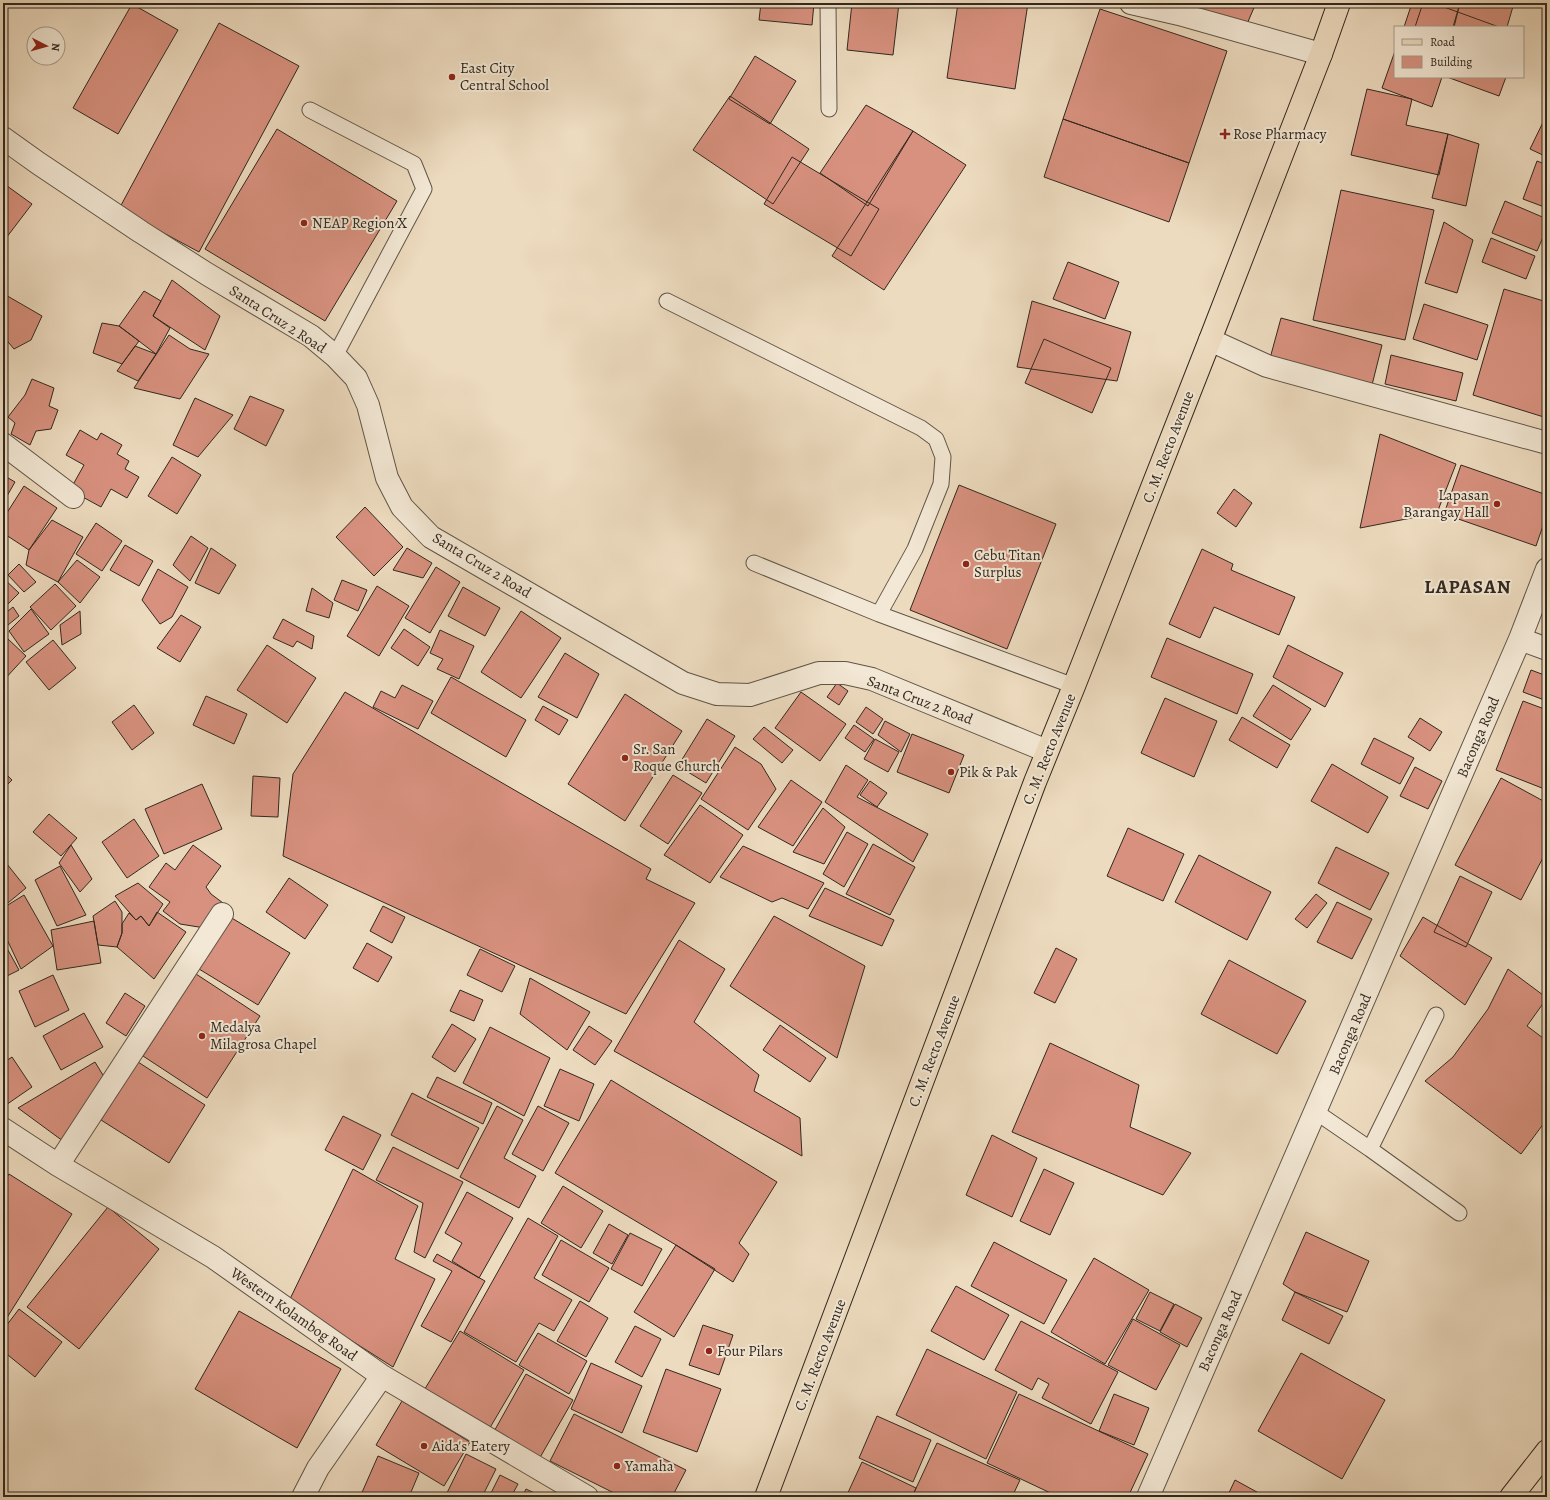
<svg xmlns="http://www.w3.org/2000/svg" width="1550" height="1500" viewBox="0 0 1550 1500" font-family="Alegreya,serif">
<rect width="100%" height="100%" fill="#eddbbf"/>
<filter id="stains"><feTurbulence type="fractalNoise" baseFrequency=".005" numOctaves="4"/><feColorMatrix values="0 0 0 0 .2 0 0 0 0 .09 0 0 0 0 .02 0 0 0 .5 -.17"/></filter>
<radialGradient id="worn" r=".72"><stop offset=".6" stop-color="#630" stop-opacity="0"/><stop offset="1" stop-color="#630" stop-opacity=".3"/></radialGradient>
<path fill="#d8917f" stroke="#31281f" d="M761,3H814L812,25L759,20Z
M852,3H899L893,55L847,50Z
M958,3H1028L1015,89L947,78Z
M1163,3H1256L1247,24Z
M1412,3H1433L1499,27H1404Z
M1423,3H1460L1453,27H1415Z
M1460,3H1514L1507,27H1454Z
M132,4L178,30L118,134L73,108Z
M1100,9L1227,51L1189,163L1063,119Z
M219,23L299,66L199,252L119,209Z
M1395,51V77H1442L1432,107L1382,88Z
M755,56L796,81L770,124L729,99Z
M1447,77H1506L1499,96Z
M1367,89L1412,99L1406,125L1448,134L1439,175L1351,155Z
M730,96L809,149L773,204L693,150Z
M866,105L913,131L868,206L820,173Z
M1547,114V157L1530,149Z
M1063,119L1189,163L1169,222L1044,177Z
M277,129L397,201L325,321L205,249Z
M913,131L966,165L884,290L832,256Z
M1448,134L1479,144L1466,206L1432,198Z
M792,157L879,209L851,256L764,204Z
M1537,161L1547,165V208L1523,199Z
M3,183L32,204L3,242Z
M1341,190L1434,210L1405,340L1313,320Z
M1505,201L1547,219V228L1537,251L1492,233Z
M1444,222L1473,240L1457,293L1425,283Z
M1491,238L1535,256L1526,279L1482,262Z
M1068,262L1119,282L1105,319L1053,299Z
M172,280L220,316L205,350L153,316Z
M1504,289L1547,302V418L1473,395Z
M144,291L161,301L153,316L170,328L156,354L119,326Z
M4,294L42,316L31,340L14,349L3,336Z
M1032,301L1131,332L1117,381L1017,367Z
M1424,304L1488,325L1477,360L1413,339Z
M1281,318L1382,345L1371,389L1269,362Z
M102,323L119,326L139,341L122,364L93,353Z
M169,335L190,349L209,354L180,399L134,388Z
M1044,339L1111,368L1092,413L1025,383Z
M135,346L156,354L138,381L117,371Z
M1391,355L1463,373L1456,401L1385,384Z
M32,379L54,388L49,406L58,410L51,429L36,431L30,445L11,434L15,423L8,417L25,395Z
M250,396L284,410L266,446L234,429Z
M195,398L233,415L198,457L173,445Z
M80,430L97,440L101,433L122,445L117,454L129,461L125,469L139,477L127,498L111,489L101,507L70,490L84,465L66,455Z
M1380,434L1456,464L1437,513L1360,528Z
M172,457L201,475L177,514L148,496Z
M1461,465L1547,495V514L1536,546L1444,514Z
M3,475L15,482L3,503Z
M959,485L1056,524L1007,649L910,610Z
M24,486L57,508L29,550L3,533V519Z
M1234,489L1252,503L1236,527L1217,513Z
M365,507L403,547L374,576L336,537Z
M52,520L83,537L58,582L26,565L29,550Z
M96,523L122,541L102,571L76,554Z
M191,536L208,548L190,581L173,565Z
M125,545L153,561L139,586L110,570Z
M211,548L236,565L219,594L195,583Z
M407,548L432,563L423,578L393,570Z
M1202,549L1233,564L1231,570L1295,597L1279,635L1214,607L1200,638L1169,624Z
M77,560L100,577L80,603L58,582Z
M19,564L36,582L24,592L8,575Z
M436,567L460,582L430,633L405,618Z
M158,569L188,587L172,617L160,624L142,600Z
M3,578L19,593L8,604L3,599Z
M342,580L367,590L358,611L334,600Z
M55,584L76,606L51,630L30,607Z
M377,586L409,606L379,656L347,636Z
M463,587L500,608L485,636L448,616Z
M312,588L333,603L329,618L306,611Z
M13,607L19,616L3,629V615Z
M31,609L49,634L24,652L9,631Z
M80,611L81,634L62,645L60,625Z
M521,611L561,638L521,698L481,672Z
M181,615L201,627L180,662L157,648Z
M283,619L314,636L312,649L297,641L293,647L273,638Z
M404,629L430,647L418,666L391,648Z
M440,630L474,646L459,679L437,669L443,659L430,653Z
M1167,638L1253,674L1237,714L1151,677Z
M8,639L26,656L3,681V644Z
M53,640L76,668L49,690L26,662Z
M267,645L316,678L287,723L237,690Z
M1288,645L1343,673L1325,707L1273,677Z
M565,653L599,674L577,718L538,697Z
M1531,670L1547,676V701L1523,692Z
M451,677L526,720L506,757L431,713Z
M837,683L848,691L839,705L827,697Z
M402,685L433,701L418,729L373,707L381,691L395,698Z
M1273,685L1311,709L1291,740L1253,716Z
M345,692L651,869L646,879L695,903L626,1014L283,856L293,774Z
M801,692L846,724L820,761L775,728Z
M625,694L682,731L625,821L568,784Z
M206,696L247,714L234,744L193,725Z
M1165,698L1217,721L1194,777L1141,753Z
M1523,701L1547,710V790L1496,770Z
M134,705L154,733L132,750L112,722Z
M543,706L568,720L559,735L535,720Z
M866,707L883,719L873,734L856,722Z
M1242,717L1290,745L1277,768L1229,740Z
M1420,718L1442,732L1430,751L1408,737Z
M707,719L735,736L706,783L678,766Z
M885,721L910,734L901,752L878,735Z
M854,725L874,739L865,752L845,738Z
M764,727L793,750L782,763L753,739Z
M912,734L964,755L949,793L897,772Z
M1374,738L1414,758L1400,784L1361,764Z
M875,739L899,752L888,772L864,759Z
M735,747L761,764L776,789L748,830L701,799Z
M1332,764L1388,797L1368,833L1311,801Z
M846,765L868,780L857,797L928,834L913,862L825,802Z
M1415,767L1442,781L1428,809L1400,796Z
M3,771L12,780L3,789Z
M673,775L702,793L668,844L640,826Z
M253,776L280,778L278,817L251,816Z
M1501,778L1547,803V850L1521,900L1455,865Z
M791,780L822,802L793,846L758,827Z
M870,781L887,793L877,807L860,795Z
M202,784L222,829L164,854L145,809Z
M700,805L743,835L710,883L664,855Z
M823,808L845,827L824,864L793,852Z
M49,814L77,838L61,856L33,832Z
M134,819L159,856L127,878L102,842Z
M1128,828L1184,854L1163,901L1107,876Z
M847,832L868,844L844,887L823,874Z
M873,844L915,867L890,915L846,894Z
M71,845L92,879L80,892L59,863Z
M193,845L221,866L206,887L211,894L223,903L205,928L180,924L163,911L170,902L149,887L166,863L175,870Z
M743,846L824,883L808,909L782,898L772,902L720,877Z
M1336,847L1389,873L1370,910L1318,883Z
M1199,855L1271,892L1247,940L1175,902Z
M3,859L26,888L3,907Z
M60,866L86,915L57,926L35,880Z
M1460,876L1492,892L1466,947L1434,932Z
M289,878L328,905L305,939L266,912Z
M138,883L163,904L149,926L141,916L136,920L115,896Z
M825,888L894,920L882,946L809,916Z
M1316,894L1327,903L1307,928L1295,919Z
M24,895L53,946L21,969L3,931V908Z
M115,901L122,912V933L117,947L98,945L93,916Z
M1337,902L1372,919L1352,959L1317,942Z
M383,906L405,917L392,943L370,931Z
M157,912L186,932L154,979L117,947L122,933V924L129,913L136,920L141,916L149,926Z
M774,916L865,966L837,1058L730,986Z
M230,917L290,953L258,1005L199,969Z
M1423,917L1492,958L1465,1005L1400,956Z
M94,921L101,963L57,970L51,930Z
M679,940L725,969L694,1022L759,1075L754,1091L800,1118L802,1156L614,1051Z
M3,941L19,970L3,978Z
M367,943L392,957L378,982L353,968Z
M1056,948L1077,959L1055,1003L1034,993Z
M480,949L515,966L502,992L467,975Z
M1229,960L1306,1001L1277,1054L1201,1014Z
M1508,969L1547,998L1527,1026L1547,1041V1119L1521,1154L1425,1081L1453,1057L1488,1009Z
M196,974L260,1016L207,1098L143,1056Z
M53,975L69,1010L35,1027L19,991Z
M530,978L590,1012L567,1050L520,1014Z
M460,990L483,1000L474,1021L450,1011Z
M125,993L145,1006L126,1036L106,1023Z
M84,1013L103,1047L61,1070L43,1036Z
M452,1024L476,1039L455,1072L432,1057Z
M780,1025L826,1058L810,1082L763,1050Z
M589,1026L612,1041L595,1065L573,1050Z
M490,1027L550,1058L524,1116L463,1083Z
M1050,1043L1139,1085L1130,1127L1191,1153L1163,1195L1012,1132Z
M12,1057L32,1087L3,1107V1063Z
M95,1062L109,1085L67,1144L18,1108Z
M138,1062L205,1105L169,1163L101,1120Z
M560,1069L594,1084L579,1121L544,1106Z
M437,1077L492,1103L483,1124L427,1097Z
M611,1080L777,1182L739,1243L749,1254L733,1282L676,1245L555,1173Z
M412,1093L479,1128L458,1169L391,1135Z
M497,1106L523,1120L504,1158L536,1176L519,1208L460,1177Z
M538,1106L569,1123L543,1171L512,1154Z
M343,1116L381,1135L363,1170L325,1150Z
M992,1135L1037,1158L1012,1217L966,1195Z
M393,1147L463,1182L425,1258L414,1252L423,1203L376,1180Z
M353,1169L418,1206L395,1259L435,1279L393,1367L289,1301Z
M1044,1169L1074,1183L1050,1235L1020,1221Z
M9,1174L72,1214L3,1324V1184Z
M563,1186L603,1211L581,1248L541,1223Z
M467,1192L513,1218L479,1278L452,1261L462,1243L445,1233Z
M108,1207L159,1249L79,1349L27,1307Z
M528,1218L558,1236L534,1278L572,1300L554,1331L539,1323L516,1362L464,1332Z
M609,1224L628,1235L612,1264L593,1253Z
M1306,1232L1369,1261L1347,1312L1295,1292L1283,1284Z
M630,1233L662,1249L642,1286L611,1269Z
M561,1240L609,1268L589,1302L542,1275Z
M994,1242L1067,1280L1044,1324L971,1286Z
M676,1245L715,1269L674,1337L634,1312Z
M437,1254L485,1281L451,1342L421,1326L452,1271L433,1261Z
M1094,1258L1149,1290L1105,1364L1051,1332Z
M956,1286L1009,1315L984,1360L931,1331Z
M1150,1292L1174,1304L1160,1331L1136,1319Z
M1295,1292L1343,1316L1329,1344L1282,1320Z
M580,1301L608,1318L586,1357L557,1341Z
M1175,1304L1202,1318L1187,1347L1160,1332Z
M19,1309L62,1342L35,1377L3,1351V1330Z
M239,1311L341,1369L297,1448L195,1389Z
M1133,1319L1180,1345L1156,1390L1108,1365Z
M1021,1321L1118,1372L1091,1424L1042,1398L1049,1384L1038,1378L1032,1390L995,1370Z
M703,1325L733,1335L719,1375L689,1365Z
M635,1326L661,1339L642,1377L615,1362Z
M460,1331L524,1370L488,1431L423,1392Z
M538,1333L587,1361L569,1394L519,1365Z
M927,1349L1017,1392L986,1459L896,1415Z
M1301,1353L1385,1400L1342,1479L1258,1431Z
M591,1363L642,1386L622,1433L571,1409Z
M666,1369L721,1389L697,1452L643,1432Z
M526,1374L573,1400L538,1461L492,1435Z
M1019,1394L1148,1454L1128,1497H1059L987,1463Z
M1114,1394L1149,1408L1134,1445L1099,1431Z
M402,1401L470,1442L444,1486L376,1445Z
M574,1414L686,1470L672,1497H622L550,1461Z
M877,1416L931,1440L913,1482L859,1458Z
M937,1443L1020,1480L1012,1497H912Z
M466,1454L496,1469L482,1497H445Z
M378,1456L419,1473L409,1497H360Z
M862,1462L916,1488L912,1497H846Z
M500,1475L518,1484L511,1497H489Z
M1235,1480L1266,1497H1227Z
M526,1489L543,1497H522Z"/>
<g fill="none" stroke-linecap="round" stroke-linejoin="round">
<defs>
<path id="lane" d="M828,3L829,109
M310,110L414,164L424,189L335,356
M667,301L921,428L936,439L943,457L941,484L915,549L879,614
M754,563L879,614L1074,686
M1316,1112L1370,1149L1459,1213
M1370,1149L1436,1015"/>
<path id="street" d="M1131,3L1179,14L1321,54
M3,138L38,163L141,232L207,274L311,336L335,356L356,378L368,405L387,478L402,507L431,537L683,683L717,694L750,695L819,673H845L872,679L1047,751
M1210,340L1267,366L1547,443
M3,444L73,497
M1520,639L1547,649
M3,1129L58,1165L213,1257L382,1376L587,1497
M58,1165L222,914
M303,1497L318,1468L382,1376
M1148,1497L1520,639L1547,569"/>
<path id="primary" d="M1511,1497L1547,1451"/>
<path id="highway" d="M766,1497L1035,782L1074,686L1210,340L1321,54L1339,3"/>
</defs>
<use href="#lane" stroke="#605547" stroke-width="17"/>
<use href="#street" stroke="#605547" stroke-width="24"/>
<use href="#primary" stroke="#31281f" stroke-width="24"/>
<use href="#highway" stroke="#31281f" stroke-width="24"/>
<use href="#lane" stroke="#f3e8d5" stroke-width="15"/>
<use href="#street" stroke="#f3e8d5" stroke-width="22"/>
<use href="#primary" stroke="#eddbbf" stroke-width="22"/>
<use href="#highway" stroke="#eddbbf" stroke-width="22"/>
</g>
<g fill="#8f2418" stroke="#f3e8d5" stroke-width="1.5">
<circle cx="452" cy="77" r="4"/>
<path d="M1223 128h4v4h4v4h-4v4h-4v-4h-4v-4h4z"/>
<circle cx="304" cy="223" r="4"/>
<circle cx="1497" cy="504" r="4"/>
<circle cx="966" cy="564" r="4"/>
<circle cx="625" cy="758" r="4"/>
<circle cx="951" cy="772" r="4"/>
<circle cx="202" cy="1036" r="4"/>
<circle cx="709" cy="1351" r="4"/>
<circle cx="424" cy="1446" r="4"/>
<circle cx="617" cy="1466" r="4"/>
</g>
<g text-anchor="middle" stroke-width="4" stroke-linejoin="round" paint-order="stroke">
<g font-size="15" fill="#31281f" stroke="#f3e8d5" text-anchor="start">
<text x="460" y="73">East City<tspan x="460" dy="17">Central School</tspan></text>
<text x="1233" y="139">Rose Pharmacy</text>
<text x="312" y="228">NEAP Region X</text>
<text x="1489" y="500" text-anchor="end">Lapasan<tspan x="1489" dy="17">Barangay Hall</tspan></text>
<text x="974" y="560">Cebu Titan<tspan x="974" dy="17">Surplus</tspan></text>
<text x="633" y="754">Sr. San<tspan x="633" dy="17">Roque Church</tspan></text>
<text x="959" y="777">Pik &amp; Pak</text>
<text x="210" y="1032">Medalya<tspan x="210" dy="17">Milagrosa Chapel</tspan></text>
<text x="717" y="1356">Four Pilars</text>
<text x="432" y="1451">Aida's Eatery</text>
<text x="625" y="1471">Yamaha</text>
</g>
<g font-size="15" fill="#31281f" stroke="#f3e8d5">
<text transform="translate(278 319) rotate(33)" y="5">Santa Cruz 2 Road</text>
<text transform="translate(1168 447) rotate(-69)" y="5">C. M. Recto Avenue</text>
<text transform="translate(482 565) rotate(31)" y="5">Santa Cruz 2 Road</text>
<text transform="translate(920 700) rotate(21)" y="5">Santa Cruz 2 Road</text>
<text transform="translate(1478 737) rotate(-67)" y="5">Baconga Road</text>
<text transform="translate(1049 749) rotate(-68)" y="5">C. M. Recto Avenue</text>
<text transform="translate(1350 1034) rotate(-67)" y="5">Baconga Road</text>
<text transform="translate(934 1051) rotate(-69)" y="5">C. M. Recto Avenue</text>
<text transform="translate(294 1314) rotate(35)" y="5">Western Kolambog Road</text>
<text transform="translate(1220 1331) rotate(-66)" y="5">Baconga Road</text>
<text transform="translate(820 1355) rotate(-69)" y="5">C. M. Recto Avenue</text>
</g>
<g font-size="19" font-weight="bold" letter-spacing="1" fill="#31281f" stroke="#f3e8d5">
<text x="1468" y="593">LAPASAN</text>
</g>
</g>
<rect width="1550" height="1500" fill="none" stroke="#eddbbf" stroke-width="16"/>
<rect x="4" y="4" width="1542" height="1492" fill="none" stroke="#31281f" stroke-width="2"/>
<rect x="8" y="8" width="1534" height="1484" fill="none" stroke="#31281f"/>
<rect x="1394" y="26" width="130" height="52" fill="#f3e8d5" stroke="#a59b8c"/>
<rect x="1402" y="39" width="20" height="6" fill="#eddbbf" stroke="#a59b8c"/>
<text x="1430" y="46" font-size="12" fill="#31281f">Road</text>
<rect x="1402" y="56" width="20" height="12" fill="#d8917f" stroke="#a59b8c"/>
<text x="1430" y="66" font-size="12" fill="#31281f">Building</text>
<g transform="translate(46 46) rotate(96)"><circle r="19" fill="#f3e8d5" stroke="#a59b8c"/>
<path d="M0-3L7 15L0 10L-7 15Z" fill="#8f2418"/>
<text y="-6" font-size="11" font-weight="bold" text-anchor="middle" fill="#31281f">N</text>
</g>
<rect width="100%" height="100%" filter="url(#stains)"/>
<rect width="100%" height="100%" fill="url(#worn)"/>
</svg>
